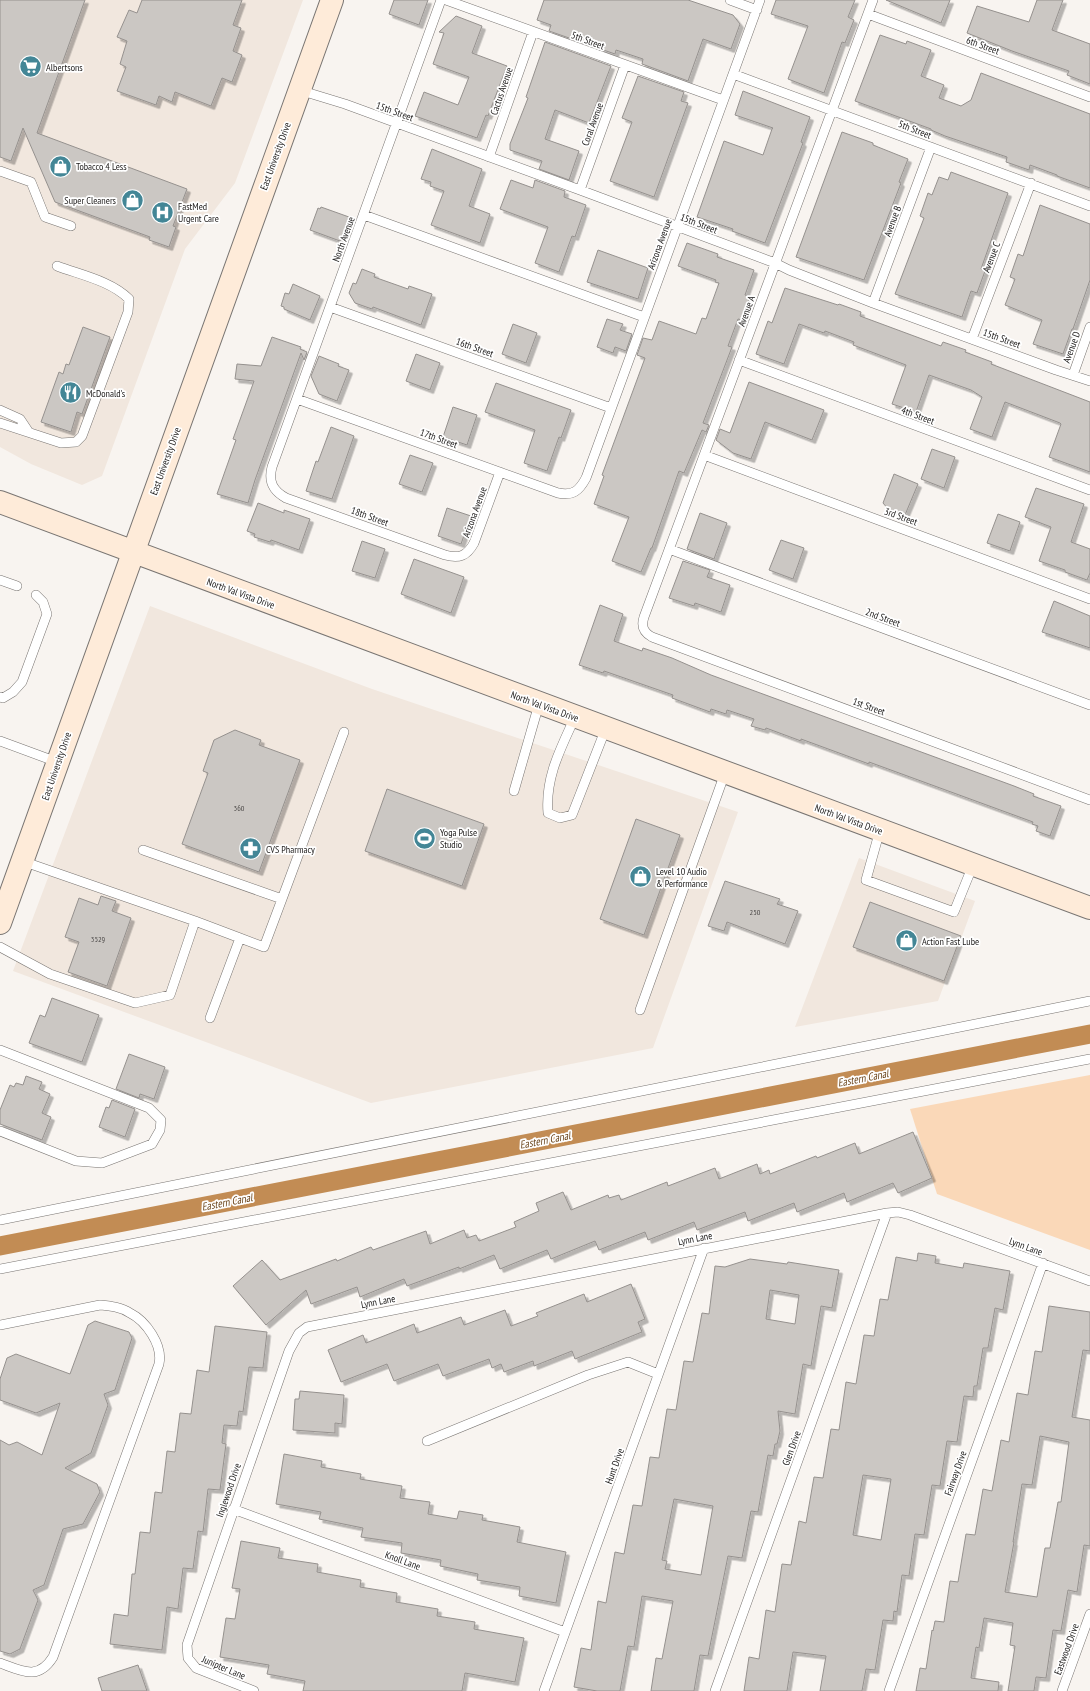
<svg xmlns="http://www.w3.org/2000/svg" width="1090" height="1691" viewBox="0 0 1090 1691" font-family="'PT Sans Narrow',sans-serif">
<defs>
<filter id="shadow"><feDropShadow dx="3.5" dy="3.5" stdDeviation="0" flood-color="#0004"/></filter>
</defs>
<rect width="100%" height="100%" fill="#f8f4f0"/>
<path fill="#f1e7de" d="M0,0H303L235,183L185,249L102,476L82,485L31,464L0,447Z
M150,606L372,689L738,812L653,1048L371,1103L13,971Z
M859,858L975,901L938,1001L795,1027Z"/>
<path fill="#fad8b8" d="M1090,1075V1250L937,1194L910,1109Z"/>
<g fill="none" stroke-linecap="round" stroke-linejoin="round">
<path stroke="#c28c54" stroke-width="19" d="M0,1246L1090,1034"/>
</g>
<path fill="#cbc7c3" stroke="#95918e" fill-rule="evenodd" filter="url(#shadow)" d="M0,0H85L37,133L187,189L173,226L176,227L169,247L149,240L150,237L55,202L23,128L11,161L0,157Z
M142,0H242L233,25L241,28L233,51L242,55L232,82L222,78L211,106L175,92L172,102L159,96L156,105L117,91L126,67L120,64L127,41L117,37L129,10L137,13Z
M394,0H428L419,25L389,14Z
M544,0H688L733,15L740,24L731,49L703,39L688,81L642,64L643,59L616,50L615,54L549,31L551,25L537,20Z
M776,0H855L848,17L854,20L845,43L842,42L824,93L788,79L808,26L771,14Z
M886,0H950L941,23Z
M1037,0H1063L1052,30L1090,44V84L1067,75L1069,71L1012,51L967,33L977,6L1029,22Z
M456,16L482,26L472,53L507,66L488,116L486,115L477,138L415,116L424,92L458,105L469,77L433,64L444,33L439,32Z
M880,35L906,44L907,41L931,50L921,76L944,85L939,98L961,106L971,100L981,73L1090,114V188L1057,176V175L1030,165L1029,170L1006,162L1007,157L945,136L931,130V129L855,101Z
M545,42L611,66L589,123L555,110L545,139L579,151L569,180L539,169L542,161L510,150V144L528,98L526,97Z
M638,76L684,92L681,101L688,103L654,197L610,181L632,122L622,118Z
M743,91L810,117L801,142L803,143L765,243L732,231L733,229L697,217L724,141L763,155L772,129L773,128L735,115Z
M842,132L873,143V145L908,159L899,182L901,183L864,280L796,257Z
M432,149L482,169L469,206L490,214L480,243L431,225L444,191L430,186L431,182L421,179Z
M951,172L1008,193L981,269L985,271L977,293L971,291L962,317L895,294L924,218L920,216L928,193L932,195L939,177L948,180Z
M511,180L533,188L535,180L565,191L564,197L586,205L575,237L572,236L559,272L535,263L548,227L500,209Z
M1040,205L1090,224V280L1073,329H1072L1063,354L1033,344L1042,320L1005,305L1015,279L1010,277L1018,254L1023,256Z
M321,207L349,217L340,241L310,230L318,208L320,209Z
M687,243L718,254L717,257L754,270L745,295L750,297L742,320L738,319L728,346L732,347L703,423L709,425L706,432L702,430L684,473L679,471L652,548H651L641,572L612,561L629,517L594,504L604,476L602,475L645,358L637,355L643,338L652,340L659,321L696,334L702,318L706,319L719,283L715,282L716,280L678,266Z
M598,250L648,268L638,299L587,282Z
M362,269L375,274L374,277L408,289L409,286L432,294L421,325L373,307L372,309L355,303L349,293L353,283L356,284Z
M293,284L320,296L310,320L284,309V307L281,306L285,293L289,294Z
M785,288L838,305L839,304L861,312L860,316L941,346L943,342L966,350L965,352L992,362L991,364L1090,402V472L1049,457L1061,424L1060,423L1005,402L992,437L970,429L982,397L971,390L929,375L916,412L892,404L906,365L853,345L854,342L825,331L824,333L799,324L784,364L756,354L768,321L772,323Z
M607,319L623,324L620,330L632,334L626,351L615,347L613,353L597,347Z
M513,324L537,333L526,363L502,354Z
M83,327L110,337L82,414L77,412L71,432L41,422L59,372L63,374L66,364L69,365Z
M272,337L301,347L300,349L307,352L304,360L301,353L255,480L248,503L217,494L236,440L233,439L254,381L235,379L237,364L261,366Z
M416,354L440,363L430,390L406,381Z
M319,356L339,364L338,366L349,370L337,401L319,394L311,376Z
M749,382L824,410L812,440L765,422L751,459L733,453L716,440L720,429L730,433Z
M496,383L571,410L561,438L559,437L547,471L524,463L535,430L485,412Z
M453,407L477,415L467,445L443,437Z
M331,427L354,436L332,499L306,491L316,461L318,462Z
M932,449L955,457L944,488L921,479Z
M410,455L433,463L422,492L399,484Z
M894,474L918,484L905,515L888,509L883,503Z
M1036,488L1084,504L1071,542L1090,549V573L1087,580L1065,572V570L1039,561L1051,527L1025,517Z
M258,503L284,513V510L310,519L299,550L271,540L270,542L254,537L255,534L247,531Z
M447,508L471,516L461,544L438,536Z
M700,513L727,523L714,559L687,549Z
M998,514L1020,522L1010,551L987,543Z
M781,540L804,548L793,579L769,570Z
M362,541L385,549L375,578L352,571Z
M414,559L464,577L451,613L401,594Z
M683,561L710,570L707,577L730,585L721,612L695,603L694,606L669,598Z
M1054,601L1090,616V648L1042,632Z
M600,605L623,614L614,641L642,651L643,648L672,658L711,675L1014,786L1034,794L1033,796L1061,806L1050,836L1036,831L1038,826L1032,824L1033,822L869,762V764L801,739V741L766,728L765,730L751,726L754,719L727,710L726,714L711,709L710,712L672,698L673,695L604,671L603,673L579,665Z
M235,730L261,740L259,745L300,760L259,872L182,844L208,773L203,771L214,740Z
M387,789L484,824L462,886L365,851Z
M636,819L680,835L644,935L600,919Z
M725,881L780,899L777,904L798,911L785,944L727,922L724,931L708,926Z
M101,896L116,901L112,911L131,918L107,986L68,972L79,942L65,937L79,898L98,905Z
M870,902L961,936L944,981L853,947Z
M52,998L99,1015L82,1062L29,1043L40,1015L45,1017Z
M129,1054L165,1067L154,1099L140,1094L139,1098L116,1089Z
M26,1076L42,1082L39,1089L50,1094L42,1113L51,1117L42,1140L0,1124V1110L10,1085L14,1087L16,1083L23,1085Z
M112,1100L135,1109L125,1137L99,1127L106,1107L109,1108Z
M913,1132L932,1178L898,1193L893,1183L847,1202L844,1193L797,1212L794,1203L748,1221L745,1212L697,1230L694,1222L648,1240L645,1232L599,1250L595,1241L551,1259L547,1250L500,1269L494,1255L459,1269V1267L407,1286L404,1279L360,1297L357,1287L311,1304L306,1290L266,1325L233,1286L262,1260L280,1280L336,1259L337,1261L371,1247L373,1250L426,1231L430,1244L464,1230L467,1238L476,1235L479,1241L516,1227L514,1222L539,1211L536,1203L563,1192L571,1210L608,1195L609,1198L619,1195L621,1200L667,1182L668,1186L715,1168L719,1179L757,1164L760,1174L769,1170L770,1174L816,1156L817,1158L855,1143L859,1154Z
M918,1253L936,1256L935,1263L963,1268L964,1263L1010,1271L1003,1310L995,1308L988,1348H983L977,1386H974L973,1397L964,1396L957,1442L947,1441L940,1486L932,1485L924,1535L915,1534L909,1576L902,1575L897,1612L894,1611L893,1621L883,1620L875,1670L866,1669L862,1691H820L826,1656L793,1652L787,1691H744L749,1657L759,1659L766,1610L775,1612L782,1564L791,1565L799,1521L806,1523L814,1477L823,1478L831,1429L839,1430L846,1382L856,1384L864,1335L874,1336L880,1299L888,1300L896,1257L917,1261ZM863,1475L891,1479L881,1540L853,1535Z
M750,1259L787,1264L788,1262L839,1270L832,1308L821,1306L811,1366L803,1364L795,1414L778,1411L780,1431L777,1444H775L773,1456L768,1455L758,1512L751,1511L742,1558L728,1556L708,1656L700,1655L694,1691H651L656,1658L662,1659L673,1601L642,1596L634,1647L628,1646L620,1691H597L574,1687L581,1648L591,1650L598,1601L606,1603L615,1552L624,1554L633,1505L642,1506L650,1457L659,1458L667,1409L676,1410L684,1361L693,1362L702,1313L709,1314L715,1266L725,1267ZM770,1290L799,1295L795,1324L766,1319ZM674,1499L713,1506L701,1575L665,1569L667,1561L662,1560Z
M631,1284L645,1319L638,1322L642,1332L575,1359L572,1351L534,1366L533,1361L504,1372L501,1364L492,1368L489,1359L443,1376L438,1364L394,1381L387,1364L341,1382L328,1350L363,1335L366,1343L414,1324L417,1333L461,1317L464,1325L505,1310L511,1326L538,1316L536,1313L584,1294L587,1302Z
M1049,1306L1090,1312V1351L1083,1350L1072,1417L1090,1420V1546L1084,1545L1077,1592L1068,1590L1061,1631L1053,1630L1046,1678L1036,1677L1034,1691H1008L1015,1646L1010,1645L1013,1623L984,1618L979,1648L976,1647L971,1678L999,1682L998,1691H916L920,1668L926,1669L932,1630L933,1631L935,1621L944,1622L950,1581L958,1582L966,1534L975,1535L983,1489L992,1491L1001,1440L1009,1442L1017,1393L1028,1395L1035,1351L1042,1352ZM1040,1436L1069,1442L1061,1502H1058L1050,1548H1045L1037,1597L1005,1592L1014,1542H1013L1022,1484L1032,1485Z
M95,1321L129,1332L132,1338L115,1390L104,1394L108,1405L91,1453L65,1468L97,1484L100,1492L83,1524L63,1529L44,1585L33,1590L38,1600L20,1649L10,1654L0,1651V1440L9,1445L17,1442L42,1455L60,1403L36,1413L0,1400V1379L7,1358L16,1354L70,1374L88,1325Z
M215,1326L267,1332L263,1368L249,1367L243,1412L239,1411L237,1426L224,1425L222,1443L226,1444L220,1490L208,1489L203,1532L198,1531L193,1569L183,1568L178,1609L167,1607L162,1650L110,1644L114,1614L128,1616L132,1574H135L140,1532L150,1533L155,1492L162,1493L167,1451L175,1452L180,1413L191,1414L197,1370L209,1372Z
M300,1391L344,1395L342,1424L335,1423V1433L293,1430L295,1399H299Z
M284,1454L322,1461L321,1467L361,1474L360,1479L402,1486L400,1498L430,1502L428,1514L457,1519L459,1511L483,1515L482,1520L520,1527L517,1542L566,1552L556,1603L519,1596L520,1587L477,1580L478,1574L440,1566L441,1560L401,1553L402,1543L361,1537L363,1528L319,1519L321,1512L276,1504Z
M241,1541L280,1548L278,1558L318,1564L317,1572L361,1580L360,1587L397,1593L396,1602L438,1609L437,1616L475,1622L474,1629L524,1638L515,1682L465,1673L462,1691H303L305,1681L267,1674L269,1665L220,1657L226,1618L235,1619L240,1589L232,1588Z
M138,1665L147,1691H102L98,1678Z"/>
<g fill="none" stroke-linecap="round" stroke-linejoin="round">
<defs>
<path id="service" d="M441,0L272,467C268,482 273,491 286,498L445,555C459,559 467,556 474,543L500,472
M446,0L723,100
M730,0L757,10
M873,0L644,617C641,626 643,632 652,637L1090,800
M868,14L1090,97
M733,74L1090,206
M299,90L345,104L580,190L775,263L789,270L873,303L1056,370L1090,381
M489,157L533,32
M0,171L31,182L45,217L71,226
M580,190L625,65
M364,215L644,317
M873,303L931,147
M330,307L611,408
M972,339L1031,183
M739,360L1090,490
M1073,375L1090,327
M297,399L558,493C573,496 579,491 586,478L760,0
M0,410L20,419L28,431
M0,423L61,443L76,442L82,436L128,312L129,299C111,281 81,275 57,266
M704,455L1090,599
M669,549L1090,705
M0,580L17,586
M0,697L3,698L13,692L22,682L47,614L43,602L36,595
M575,717C561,748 545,777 548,813L560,818L572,815L606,728
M0,741L57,762
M514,791L539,704
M880,830L866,880L954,912L973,865
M143,850L282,899L344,732
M195,921L240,938L210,1018
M240,938L264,947L282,899
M0,947L50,974L135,1003L170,995L195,921L22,861
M640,1010L725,773
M0,1050L149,1108L161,1120L160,1130L152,1144L102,1163L76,1161L0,1131
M0,1220L1090,1001
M0,1269L1090,1059
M0,1325L100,1305C110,1306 121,1307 130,1313C146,1321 163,1345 159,1364L53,1657C38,1681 22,1671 0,1663
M427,1441L588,1375L628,1362L658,1374
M233,1509L565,1632
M254,1691L196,1668L188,1658L187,1645L289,1351L299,1333L307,1327L887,1213L898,1212L910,1215L1090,1281
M544,1691L704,1248
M715,1691L887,1213
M889,1691L1043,1263
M1062,1691L1090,1614"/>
<path id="secondary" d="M0,502L1090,908
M0,923L332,0"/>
</defs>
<use href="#service" stroke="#797572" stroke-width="10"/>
<use href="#secondary" stroke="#797572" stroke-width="24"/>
<use href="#service" stroke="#fff" stroke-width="9"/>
<use href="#secondary" stroke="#feebd9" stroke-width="22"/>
</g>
<defs>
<symbol id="supermarket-disc" viewBox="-11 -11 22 22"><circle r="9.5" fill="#438696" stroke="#fff"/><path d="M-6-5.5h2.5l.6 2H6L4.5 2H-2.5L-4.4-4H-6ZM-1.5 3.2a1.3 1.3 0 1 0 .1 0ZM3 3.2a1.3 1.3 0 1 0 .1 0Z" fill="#fff"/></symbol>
<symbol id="shop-disc" viewBox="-11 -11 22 22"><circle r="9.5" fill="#438696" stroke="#fff"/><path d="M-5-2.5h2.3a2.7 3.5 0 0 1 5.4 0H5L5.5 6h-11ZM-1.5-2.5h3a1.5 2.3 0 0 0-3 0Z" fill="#fff"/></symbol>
<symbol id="hospital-disc" viewBox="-11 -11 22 22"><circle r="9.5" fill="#438696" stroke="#fff"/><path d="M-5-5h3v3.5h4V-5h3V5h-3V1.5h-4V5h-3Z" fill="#fff"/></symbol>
<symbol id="restaurant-disc" viewBox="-11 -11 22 22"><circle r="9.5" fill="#438696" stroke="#fff"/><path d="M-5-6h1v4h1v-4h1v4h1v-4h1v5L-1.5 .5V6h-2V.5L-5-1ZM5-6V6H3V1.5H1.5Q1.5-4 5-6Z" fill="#fff"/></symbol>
<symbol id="stadium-disc" viewBox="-11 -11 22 22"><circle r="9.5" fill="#438696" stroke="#fff"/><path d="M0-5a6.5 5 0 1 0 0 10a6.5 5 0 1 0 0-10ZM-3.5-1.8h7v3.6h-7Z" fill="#fff"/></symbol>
<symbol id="pharmacy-disc" viewBox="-11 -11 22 22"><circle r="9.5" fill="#438696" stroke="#fff"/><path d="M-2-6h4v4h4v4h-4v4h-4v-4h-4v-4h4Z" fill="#fff"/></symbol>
</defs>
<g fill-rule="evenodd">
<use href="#supermarket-disc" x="18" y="54" width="25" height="25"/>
<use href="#shop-disc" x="48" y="154" width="25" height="25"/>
<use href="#shop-disc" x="120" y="188" width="25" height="25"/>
<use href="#hospital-disc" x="150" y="200" width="25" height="25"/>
<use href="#restaurant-disc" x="58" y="380" width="25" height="25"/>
<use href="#stadium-disc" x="412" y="826" width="25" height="25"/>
<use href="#pharmacy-disc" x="238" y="836" width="25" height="25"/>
<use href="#shop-disc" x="628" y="864" width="25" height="25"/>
<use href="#shop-disc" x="894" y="928" width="25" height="25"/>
</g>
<g text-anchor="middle" stroke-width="3.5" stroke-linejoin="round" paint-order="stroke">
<g font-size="8" fill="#4d4a49">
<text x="239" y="811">360</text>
<text x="755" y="915">250</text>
<text x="98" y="942">3529</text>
</g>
<g font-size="10" fill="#232120" stroke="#fff">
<text transform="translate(588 40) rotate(20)" y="4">5th Street</text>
<text transform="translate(983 45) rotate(20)" y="4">6th Street</text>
<text transform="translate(501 91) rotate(-71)" y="4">Cactus Avenue</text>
<text transform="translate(395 111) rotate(20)" y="4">15th Street</text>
<text transform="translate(592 124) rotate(-70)" y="4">Coral Avenue</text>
<text transform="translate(915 129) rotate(21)" y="4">5th Street</text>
<text transform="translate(275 156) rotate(-70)" y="4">East University Drive</text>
<text transform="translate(892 221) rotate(-70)" y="4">Avenue B</text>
<text transform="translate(699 223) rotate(21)" y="4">15th Street</text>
<text transform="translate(343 239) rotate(-70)" y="4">North Avenue</text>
<text transform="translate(659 244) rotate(-70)" y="4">Arizona Avenue</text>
<text transform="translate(991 257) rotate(-69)" y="4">Avenue C</text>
<text transform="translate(746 311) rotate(-70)" y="4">Avenue A</text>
<text transform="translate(1002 338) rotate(20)" y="4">15th Street</text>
<text transform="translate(475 347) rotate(20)" y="4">16th Street</text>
<text transform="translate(1071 347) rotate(-70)" y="4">Avenue D</text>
<text transform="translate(918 415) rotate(20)" y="4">4th Street</text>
<text transform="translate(439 438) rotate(20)" y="4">17th Street</text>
<text transform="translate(165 461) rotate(-70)" y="4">East University Drive</text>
<text transform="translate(474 512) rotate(-70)" y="4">Arizona Avenue</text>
<text transform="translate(370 516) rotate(20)" y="4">18th Street</text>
<text transform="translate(901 516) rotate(20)" y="4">3rd Street</text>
<text transform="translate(241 593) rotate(20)" y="4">North Val Vista Drive</text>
<text transform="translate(883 617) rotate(20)" y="4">2nd Street</text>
<text transform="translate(545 706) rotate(20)" y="4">North Val Vista Drive</text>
<text transform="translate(869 706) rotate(20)" y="4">1st Street</text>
<text transform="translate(56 766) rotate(-71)" y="4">East University Drive</text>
<text transform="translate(849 819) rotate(20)" y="4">North Val Vista Drive</text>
<text transform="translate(695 1238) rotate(-11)" y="4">Lynn Lane</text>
<text transform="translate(1026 1246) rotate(20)" y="4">Lynn Lane</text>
<text transform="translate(378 1301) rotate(-11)" y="4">Lynn Lane</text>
<text transform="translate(791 1448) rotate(-70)" y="4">Glen Drive</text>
<text transform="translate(614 1466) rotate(-70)" y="4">Hunt Drive</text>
<text transform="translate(955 1473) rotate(-70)" y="4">Fairway Drive</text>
<text transform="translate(228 1490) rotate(-71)" y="4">Inglewood Drive</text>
<text transform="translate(403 1560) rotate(20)" y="4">Knoll Lane</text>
<text transform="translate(1066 1649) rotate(-70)" y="4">Eastwood Drive</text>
<text transform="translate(224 1667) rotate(23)" y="4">Junipter Lane</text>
</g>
<g font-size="10" fill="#232120" stroke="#fff" text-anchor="start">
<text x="46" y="71">Albertsons</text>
<text x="76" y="170">Tobacco 4 Less</text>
<text x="116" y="204" text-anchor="end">Super Cleaners</text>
<text x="178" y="210">FastMed<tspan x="178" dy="12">Urgent Care</tspan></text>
<text x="86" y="397">McDonald's</text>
<text x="440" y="836">Yoga Pulse<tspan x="440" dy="12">Studio</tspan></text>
<text x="266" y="853">CVS Pharmacy</text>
<text x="656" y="875">Level 10 Audio<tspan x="656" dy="12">&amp; Performance</tspan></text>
<text x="922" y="945">Action Fast Lube</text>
</g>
<g font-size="11" font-style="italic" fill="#6a441a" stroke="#fff">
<text transform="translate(863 1078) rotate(-11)" y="4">Eastern Canal</text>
<text transform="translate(545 1140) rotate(-11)" y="4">Eastern Canal</text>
<text transform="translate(227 1202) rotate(-11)" y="4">Eastern Canal</text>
</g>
</g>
</svg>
